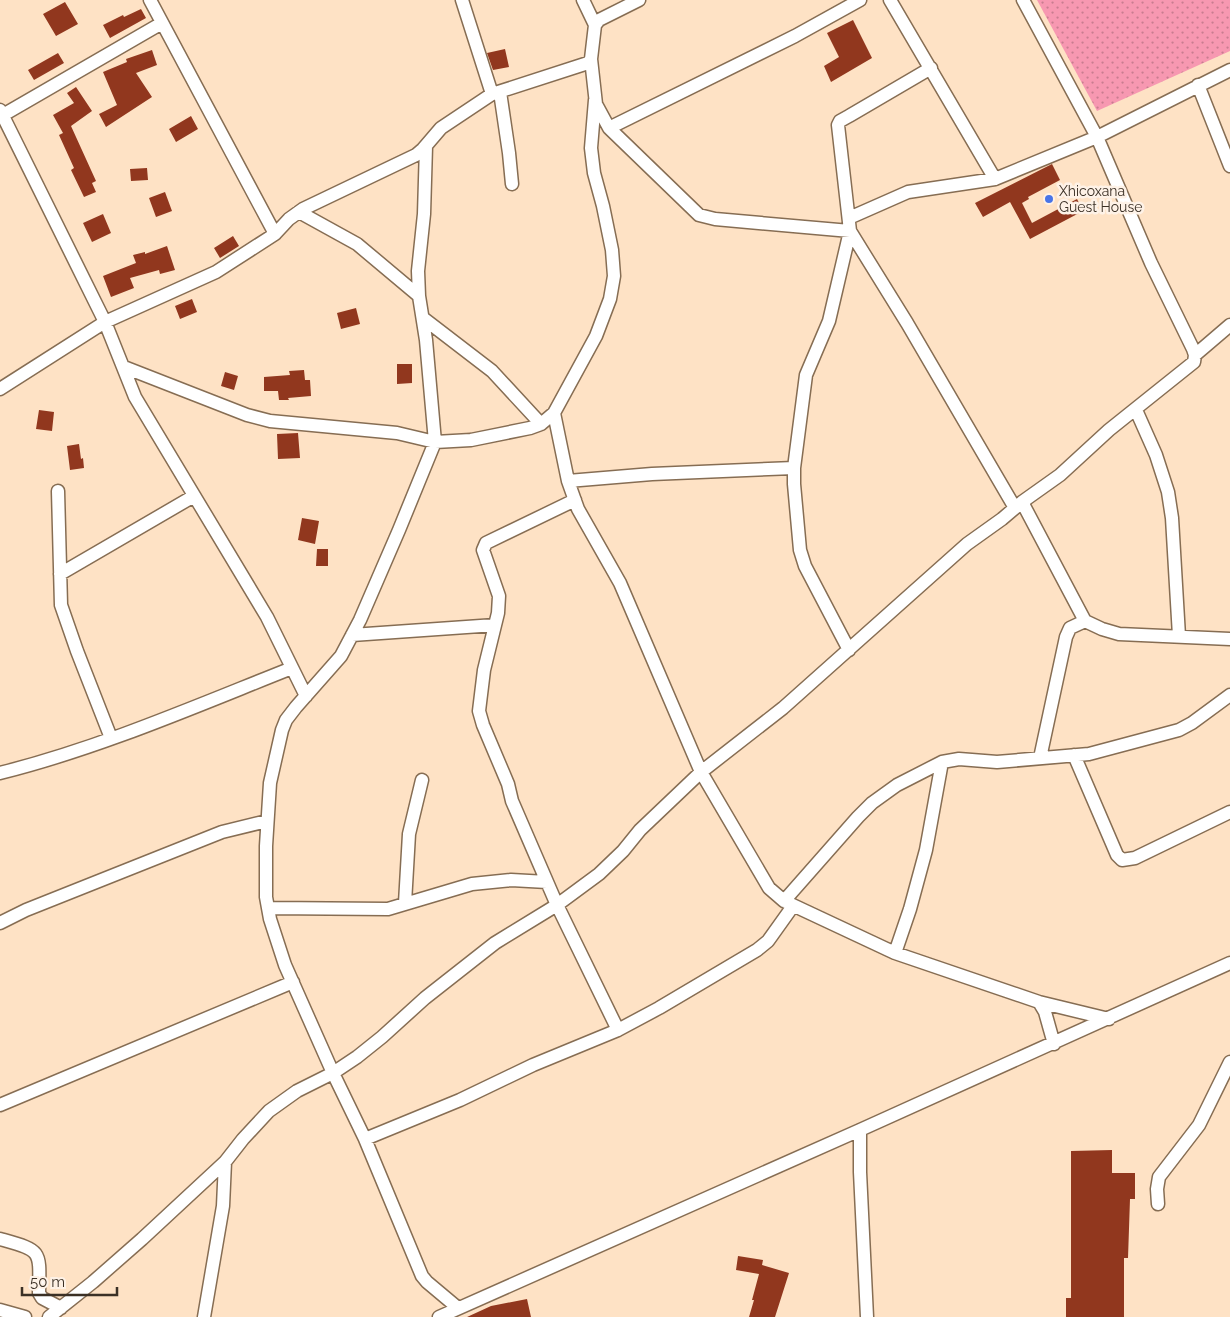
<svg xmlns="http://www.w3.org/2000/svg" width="1230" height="1317" viewBox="0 0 1230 1317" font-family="Raleway,sans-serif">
<defs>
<pattern id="grass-dots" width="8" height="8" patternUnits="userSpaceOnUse" patternTransform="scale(1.25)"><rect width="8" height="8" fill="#f798b1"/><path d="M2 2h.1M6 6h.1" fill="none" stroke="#c97c90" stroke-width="1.8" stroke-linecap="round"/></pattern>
</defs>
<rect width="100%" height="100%" fill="#fee2c5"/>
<path fill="url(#grass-dots)" d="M1037,0H1230V51L1097,111Z"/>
<path fill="#91371e" d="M65,2L78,24L56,36L43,14Z
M141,9L146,18L110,38L103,25L123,15L124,17Z
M853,20L872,58L831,82L824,66L839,57L827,33Z
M505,49L509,67L493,70L487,53Z
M152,50L157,65L136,73L152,97L106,127L99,114L117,105L103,72L127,62L126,59Z
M58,53L64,63L34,80L28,70Z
M76,87L92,111L71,126L96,181L92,183L96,192L84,197L71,170L74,168L59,135L63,133L53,115L74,103L67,93Z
M191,116L198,129L176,142L169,129Z
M1052,164L1060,180L1028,197L1029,199L1022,203L1032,223L1077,199L1083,211L1030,239L1010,202L983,217L975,203Z
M147,168L148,180L131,181L130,169Z
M165,192L172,211L156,217L149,198Z
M103,214L111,233L92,242L83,223Z
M233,236L239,246L220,258L214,248Z
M167,246L175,270L160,274L159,270L130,278L134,288L111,297L103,276L136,263L133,255L145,252V254Z
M192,299L197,312L180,319L175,306Z
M356,308L360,324L341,329L337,313Z
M397,364H412V383L397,384Z
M304,370L305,380H310L311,396L288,398L289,400H279L278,391H264V377L290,375L289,371Z
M225,372L238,376L234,390L221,386Z
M39,410L54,412L52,431L36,429Z
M298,433L300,458L278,459L277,434Z
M79,444L81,459L83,458L84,468L70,470L67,446Z
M302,518L319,521L315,544L298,540Z
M317,549H328V566H316Z
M1112,1150V1173H1135V1199H1130L1128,1258H1124V1317H1066V1298H1071V1151Z
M738,1256L763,1260L762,1265L789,1273L775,1317H749L754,1300H752L759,1274L736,1270Z
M527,1299L531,1317H467L491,1306Z"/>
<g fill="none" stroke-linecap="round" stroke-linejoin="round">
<defs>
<path id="minor" d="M150,0L275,234
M462,0L492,94
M583,0L595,25
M890,0L995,179
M591,59L596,104L609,128L699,215L715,219L850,231L907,323L1015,508
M1198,85L1230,166
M500,92L509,153L512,184
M0,110L105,322L135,397L267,617L306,696
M3,115L162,23
M609,128L795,36L860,0
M426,146L424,214L418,271L419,296L426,340L435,442L399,530L360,620L341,656L296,707L286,720L282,730L270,783L266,846V897L270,919L285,965L333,1073L365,1139L422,1276L427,1282L458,1308
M299,212L357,244L419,296
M849,218L908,192L995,179L1097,137L1230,70
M423,318L492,371L541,424
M1195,355L1230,325
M124,367L247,415L270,421L397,433L435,442L471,440L530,428L541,424L554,413L596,336L610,299L614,276L612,250L603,206L594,173L591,148L595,100
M0,389L105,322L216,272L275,234L289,219L303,209L416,155L423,149L441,128L492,94L588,63L591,59L595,25L599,20L639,0
M1136,410L1156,455L1168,492L1172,518L1179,636
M554,413L568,481L578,509L620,583L701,772L769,888L784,901L895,953L1039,1002L1109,1019
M568,481L652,474L794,468
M58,491L61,605L77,651L111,738
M575,500L486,543L483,550L499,596L498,613L484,670L479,711L483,725L508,784L512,801L557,905L618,1030
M1022,502L1085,621L1102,629L1119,634L1230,639
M60,574L194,496
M352,635L495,625
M849,650L805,566L800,550L794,484V468L806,375L829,321L850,231L838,125L840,121L849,116L931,68
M1074,755L1117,855L1122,860L1135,858L1230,812
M1040,758L1066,637L1070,628L1085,621
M0,773C100,748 196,706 292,668
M784,901L858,817L872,803L897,785L942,762L959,759L997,762L1089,754L1179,730L1192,723L1230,695
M405,903L409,834L422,780
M269,908L388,909L472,884L511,880L547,882
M0,923L26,910L222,832L267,821
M895,953L910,909L926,850L942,762
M1039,1002L1045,1012L1054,1044
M0,1105L293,982
M860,1130V1172L867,1317
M365,1139L460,1100L533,1065L618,1030L659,1008L757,950L768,941L793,906
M1158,1204L1157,1189L1159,1177L1199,1125L1230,1062
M0,1239C42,1251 40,1249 39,1293L42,1298L61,1308
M0,1310L25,1317
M49,1317L93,1282L142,1239L225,1162L243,1139L269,1111L297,1091L333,1073L357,1057L382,1037L425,998L495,943L557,905L599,874L623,851L640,830L701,772L783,708L967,544L1002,519L1022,502L1060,475L1109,430L1194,362L1195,355L1193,349L1151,263L1097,137L1023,0
M204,1317L223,1206L225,1162
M439,1317L860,1130L1230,963"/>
</defs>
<use href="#minor" stroke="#866d53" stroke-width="15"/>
<use href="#minor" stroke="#fff" stroke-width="12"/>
</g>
<circle fill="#4874e7" stroke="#fef2e7" stroke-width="2" cx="1049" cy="199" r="5"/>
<g text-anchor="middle" stroke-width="5" stroke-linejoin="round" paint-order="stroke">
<g font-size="14" fill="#3b3025" stroke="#fef2e7" text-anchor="start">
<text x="1059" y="196">Xhicoxana<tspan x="1059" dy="16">Guest House</tspan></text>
</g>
</g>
<path d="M22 1287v8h95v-8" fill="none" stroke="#3b3025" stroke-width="2.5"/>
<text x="30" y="1287" font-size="15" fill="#3b3025" stroke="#fef2e7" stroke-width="4" paint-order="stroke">50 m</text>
</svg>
